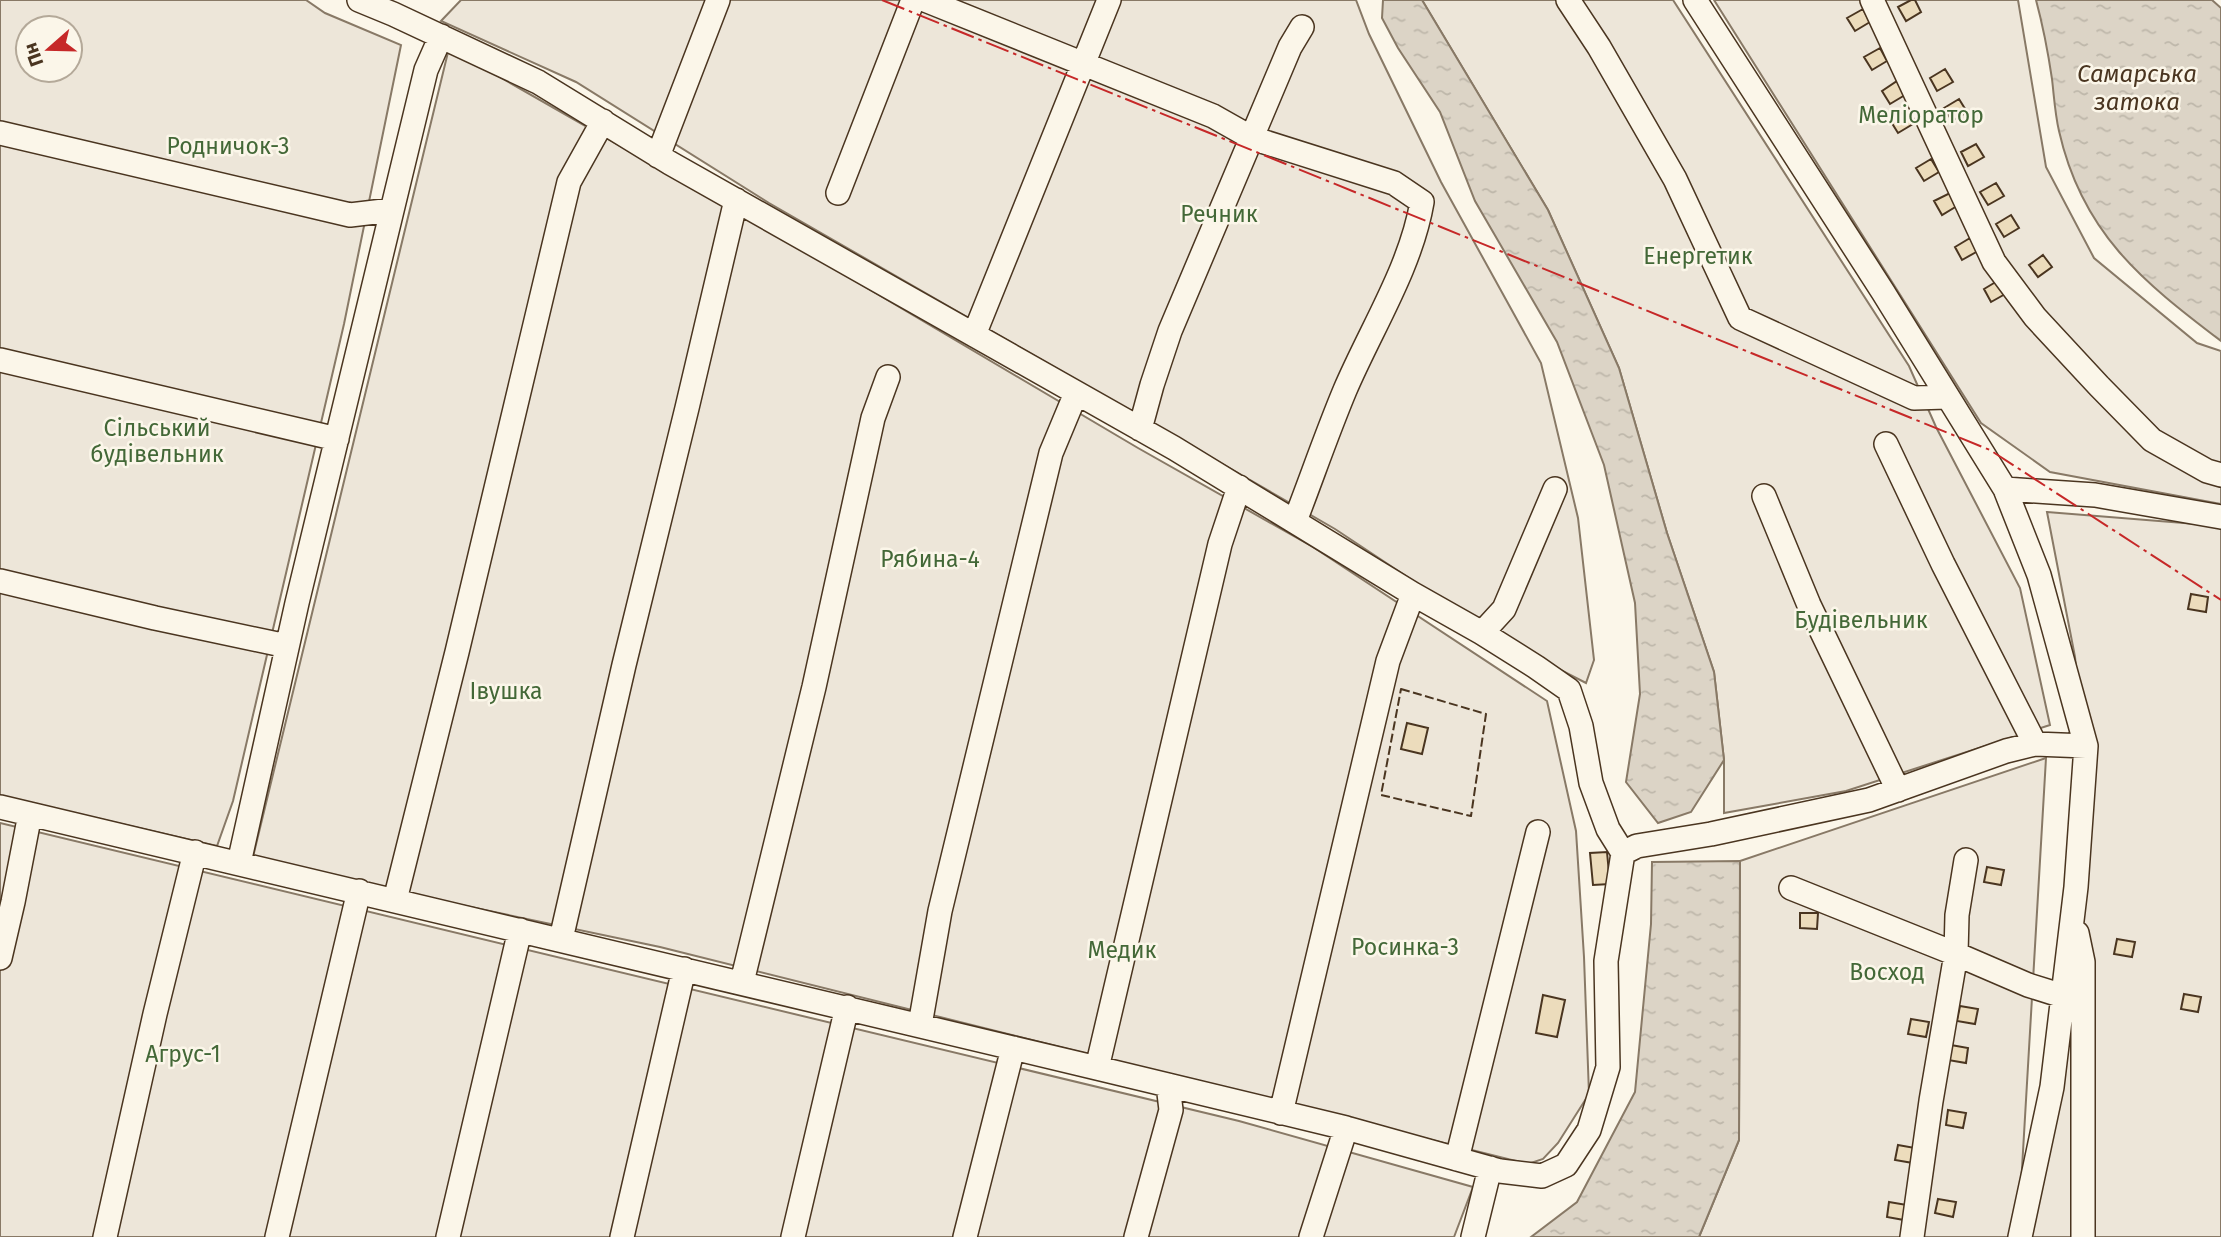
<svg xmlns="http://www.w3.org/2000/svg" width="2221" height="1237" viewBox="0 0 2221 1237" font-family="'Fira Sans',sans-serif">
<defs>
<pattern id="water-ripples" width="26" height="14" patternUnits="userSpaceOnUse" patternTransform="scale(1.75)"><rect width="26" height="14" fill="#dcd4c6"/><path d="M2 4q2-2 4 0t4 0M15 11q2-2 4 0t4 0" fill="none" stroke="#beb7aa"/></pattern>
</defs>
<rect width="100%" height="100%" fill="#fbf6e9"/>
<path fill="#ede6d9" stroke="#887966" stroke-width="2" fill-rule="evenodd" d="M0,0H306L325,13L401,45L344,324L233,801L217,846L0,796ZM28,28H70V70H28Z
M461,0H1356L1369,34L1441,182L1541,363L1578,518L1594,660L1586,683L1504,641L1335,529L769,203L576,82L441,21Z
M1422,0H1673L1909,366L1936,427L2020,588L2050,725L1846,791L1724,813V760L1714,672L1667,533L1619,368L1548,210Z
M1714,0H2018L2046,167L2094,258L2197,343L2221,351V504L2050,472L1981,423Z
M449,48L818,259L1138,448L1313,547L1547,701L1576,831L1584,957L1589,1094L1558,1143L1543,1159L1528,1164L660,947L252,861Z
M2047,512L2221,526V1237H2025L2088,793L2075,657Z
M2046,758L2018,1237H1699L1739,1140L1740,861Z
M0,823L1239,1121L1473,1187L1454,1237H0Z"/>
<path fill="url(#water-ripples)" stroke="#887966" stroke-width="2" d="M1383,0H1422L1548,210L1619,368L1667,533L1714,672L1724,760L1691,812L1658,823L1626,782L1640,694L1635,603L1604,465L1557,342L1475,201L1440,112L1398,48L1382,18Z
M2036,0H2212L2221,8V341C2142,281 2082,233 2059,131C2055,114 2054,96 2052,79C2048,52 2043,26 2036,0Z
M1740,861L1739,1140L1699,1237H1531L1577,1202L1635,1092L1651,924L1652,862Z"/>
<path fill="#ecdcbc" stroke="#4a3520" stroke-width="2" d="M1911,0H1915L1921,12L1906,21L1898,7Z
M1863,9L1870,22L1855,31L1847,18Z
M1880,48L1887,61L1872,70L1864,57Z
M1945,69L1953,82L1937,91L1930,78Z
M1897,81L1905,95L1890,104L1882,91Z
M1959,99L1967,112L1952,121L1944,108Z
M1905,111L1913,124L1898,133L1890,120Z
M1976,144L1984,157L1968,166L1961,152Z
M1931,159L1939,172L1924,181L1916,168Z
M1996,183L2004,196L1988,205L1980,192Z
M1950,193L1957,206L1942,215L1934,201Z
M2011,215L2019,228L2004,237L1996,224Z
M1970,238L1978,251L1962,260L1955,247Z
M2043,255L2052,267L2038,277L2029,265Z
M1999,280L2007,293L1991,302L1984,289Z
M2191,594L2208,597L2206,612L2188,609Z
M1407,723L1428,728L1422,754L1401,749Z
M1607,852L1610,884L1593,885L1590,853Z
M1987,867L2004,870L2001,885L1984,882Z
M1800,913H1818L1817,929L1800,928Z
M2117,939L2135,942L2132,957L2114,954Z
M2184,994L2201,997L2198,1012L2181,1009Z
M1543,995L1565,1000L1557,1037L1536,1033Z
M1960,1006L1978,1009L1975,1024L1957,1021Z
M1911,1019L1929,1022L1926,1037L1908,1034Z
M1951,1045L1968,1048L1966,1063L1948,1060Z
M1948,1110L1966,1113L1963,1128L1946,1125Z
M1898,1145L1915,1148L1913,1163L1895,1160Z
M1938,1199L1956,1202L1953,1217L1935,1213Z
M1889,1202L1907,1205L1904,1220L1887,1217Z"/>
<g fill="none" stroke-linecap="round" stroke-linejoin="round">
<defs>
<path id="minor" d="M925,0L1213,116L1252,138L1394,183L1422,202C1411,267 1371,329 1345,390C1327,433 1312,477 1295,521
M1568,0L1599,47L1675,179L1740,318L1914,398L1947,397
M1695,0L1883,292L2005,489L2039,575L2086,746L2076,887L2052,1087L2020,1237
M1872,0L1994,262L2035,317L2099,386L2152,440L2207,471L2221,475
M0,133L350,215L392,210
M658,156L718,0
M838,193L913,0
M974,335L1109,0
M0,360L337,439
M1140,429L1152,385L1170,331L1290,47L1302,27
M1886,444L1943,564L2035,744
M2005,489L2095,495L2221,517
M1764,496L1809,605L1898,790
M0,581L155,618L287,646
M1482,633L1504,609L1555,489
M0,807L1097,1068L1346,1128L1500,1171L1542,1176L1566,1165L1589,1130L1608,1067L1606,961L1623,853L1608,829L1591,783L1581,726L1569,690L1536,667L1482,633L1413,594L1174,448L670,163L538,82L393,14L359,0
M1623,853L1637,846L1711,834L1869,800L2006,751L2035,744L2086,746
M239,863L297,603L426,70L441,36
M1791,888L1956,954L2028,985L2063,996
M395,900L457,652L569,182L603,121
M2077,933L2083,962V1237
M561,939L624,665L687,408L736,200
M0,958L13,902L30,814
M742,982L814,687L873,418L888,377
M920,1025L940,911L1051,453L1076,393
M1097,1068L1220,544L1239,487
M1281,1113L1388,661L1413,594
M1457,1159L1538,832
M105,1237L155,1014L195,852
M277,1237L359,891
M448,1237L520,930
M622,1237L684,969
M793,1237L847,1007
M965,1237L1013,1048
M1136,1237L1171,1110L1168,1085
M1311,1237L1346,1128
M1473,1237L1490,1168
M1912,1237L1931,1101L1956,954L1957,915L1966,860"/>
</defs>
<use href="#minor" stroke="#4a3520" stroke-width="26"/>
<use href="#minor" stroke="#fbf6e9" stroke-width="23"/>
<path stroke="#4a3520" stroke-width="2" stroke-dasharray="9 3.5" stroke-linecap="butt" d="M1401,689L1486,714L1471,816L1381,795Z"/>
<path stroke="#c62828" stroke-width="2" stroke-dasharray="24 5 3.5 5" stroke-linecap="butt" d="M882,0L1990,450L2221,600"/>
</g>
<g text-anchor="middle" stroke-width="5" stroke-linejoin="round" paint-order="stroke">
<g font-size="23" fill="#436837" stroke="#fbf6e9">
<text x="1921" y="123">Меліоратор</text>
<text x="228" y="154">Родничок-3</text>
<text x="1219" y="222">Речник</text>
<text x="1698" y="264">Енергетик</text>
<text x="157" y="436">Сільський<tspan x="157" dy="26">будівельник</tspan></text>
<text x="930" y="567">Рябина-4</text>
<text x="1861" y="628">Будівельник</text>
<text x="506" y="699">Івушка</text>
<text x="1405" y="955">Росинка-3</text>
<text x="1122" y="958">Медик</text>
<text x="1887" y="980">Восход</text>
<text x="183" y="1062">Агрус-1</text>
</g>
<g font-size="24" font-style="italic" fill="#4a3520" stroke="#fbf6e9">
<text x="2137" y="82">Самарська<tspan x="2137" dy="28">затока</tspan></text>
</g>
</g>
<g transform="translate(49 49) rotate(250)"><circle r="33" fill="#fbf6e9" stroke="#b4a999" stroke-width="2"/>
<path d="M0-5L12 26L0 18L-12 26Z" fill="#c62828"/>
<text y="-10" font-size="19" font-weight="bold" text-anchor="middle" fill="#4a3520">Пн</text>
</g>
</svg>
